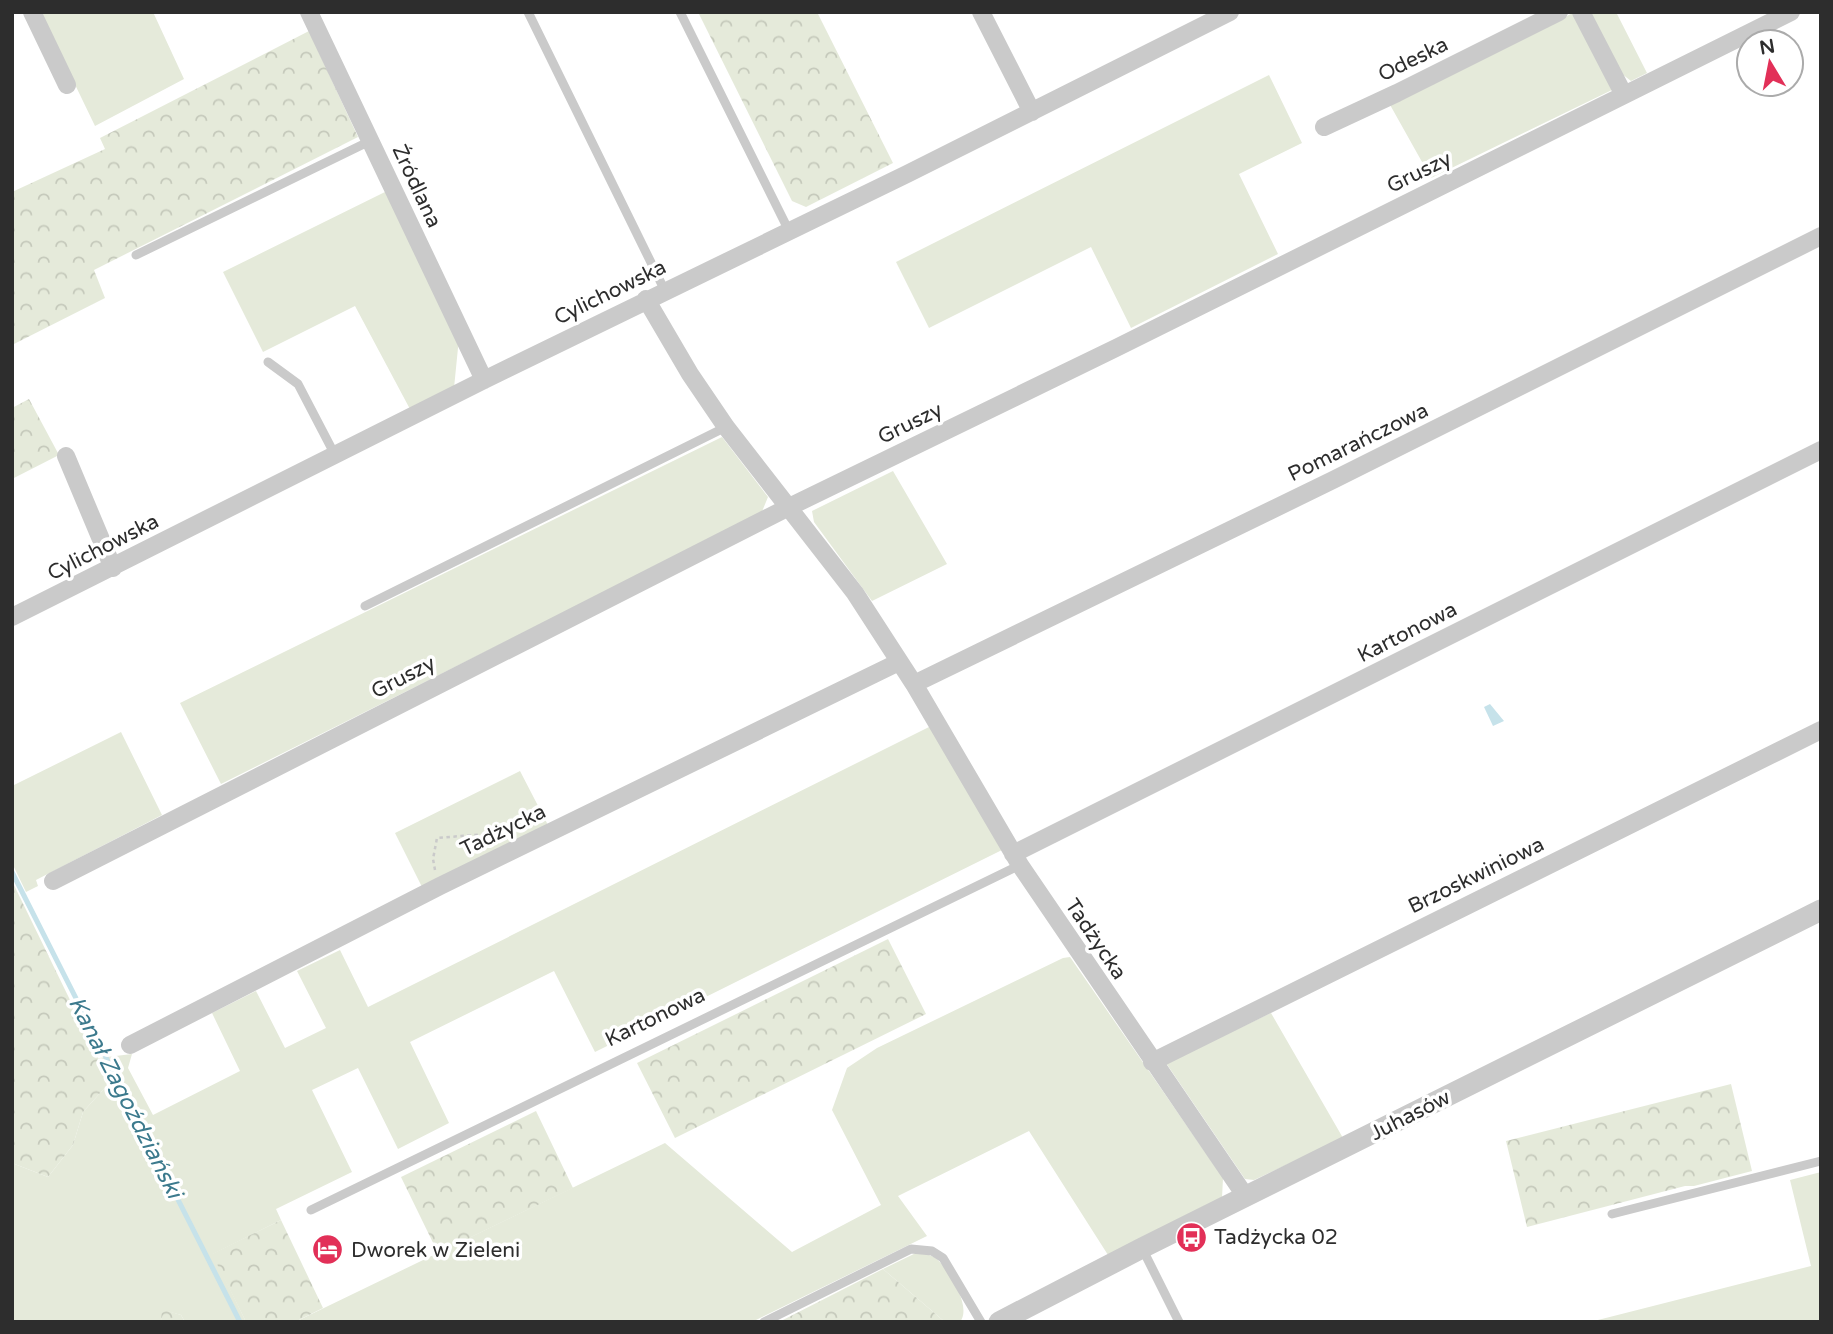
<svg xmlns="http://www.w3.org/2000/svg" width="1833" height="1334" viewBox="0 0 1833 1334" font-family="'Varela Round',sans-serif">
<defs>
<pattern id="forest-crowns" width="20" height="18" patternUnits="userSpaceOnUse" patternTransform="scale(1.75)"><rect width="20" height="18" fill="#e5eada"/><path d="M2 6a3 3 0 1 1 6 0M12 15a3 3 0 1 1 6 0" fill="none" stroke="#c5c9bb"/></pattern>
</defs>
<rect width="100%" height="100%" fill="#fff"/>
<path fill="#e5eada" d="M40,12H153L184,79L95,126Z
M1586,12H1616L1647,73L1631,81L1617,70Z
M1573,13L1614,89L1431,178L1389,103Z
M1269,75L1302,143L1239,174L1278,254L1131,328L1091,247L929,328L896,262Z
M389,190L459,338L454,388L411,411L355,306L263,352L223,272Z
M722,437L768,497L761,514L221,784L180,703Z
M893,471L947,564L872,601L814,522L812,511Z
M931,726L1002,850L595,1052L554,971L410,1042L449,1123L398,1149L358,1068L312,1090L352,1172L276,1209L281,1220L213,1254L246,1322H185L181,1315L163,1310L161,1322H12V1163L48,1177L73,1145L83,1112L110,1082L99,1058L132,1054L128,1068L153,1115L240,1071L212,1013L256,991L285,1048L326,1028L297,971L340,950L368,1007Z
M121,732L162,815L36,880L38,886L26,892L12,863V786Z
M520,771L549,827L423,889L395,833Z
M1070,957L1223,1178L1222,1198L1108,1255L1029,1131L898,1196L927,1236L752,1322H295L665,1143L792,1252L881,1205L832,1110L847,1068L877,1048L1063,958Z
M1271,1013L1343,1138L1254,1180L1245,1179L1166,1063Z
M1821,1172V1322H1590L1811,1266L1790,1180Z
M918,1252C925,1254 933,1255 939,1261C950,1273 972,1307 960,1322H945L883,1269Z"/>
<path fill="url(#forest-crowns)" d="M698,12H817L893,163L806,207L792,201Z
M309,31L358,137L94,270L105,298L12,345V192L105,149L100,138Z
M29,399L59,455L12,479V408Z
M12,881L110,1082L83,1112L73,1145L48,1177L12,1163Z
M888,939L926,1014L675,1138L637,1063Z
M1731,1084L1752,1171L1694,1186H1685L1527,1227L1506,1141Z
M536,1111L573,1188L438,1253L401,1177Z
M281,1220L323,1308L295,1322H246L212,1254Z
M883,1269L945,1322H779Z
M162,1309L181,1315L185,1322H161Z"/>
<path fill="#c6e2ea" d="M1490,704L1504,721L1493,726L1484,707Z"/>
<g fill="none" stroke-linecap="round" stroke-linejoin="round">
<path stroke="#c6e2ea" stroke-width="5" d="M12,872L240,1322"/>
<path stroke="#cacaca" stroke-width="2.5" stroke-dasharray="3.5 3.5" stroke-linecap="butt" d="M435,870L433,859L437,838L510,832"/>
<path stroke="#cacaca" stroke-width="9" d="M528,12L665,291
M680,12L789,231
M136,255L370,141
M268,362L298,384L335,455
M365,606L726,427
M311,1210L1020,865
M1612,1214L1821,1161
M1142,1248L1179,1322
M764,1322L911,1249L932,1251L943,1258L981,1322"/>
<path stroke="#cacaca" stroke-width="18" d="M32,12L67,85
M309,12L484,380
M981,12L1032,112
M1581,12L1624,95
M1324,127L1397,93L1559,12
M646,299L690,374L726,427L855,593L914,684L1020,865L1246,1197
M66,456L113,568
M12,617L484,380L907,174L1230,12
M914,684L1333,480L1821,236
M1013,854L1821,450
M53,881L787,508L1116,348L1791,12
M130,1045L440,886L899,662
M1152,1062L1821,730"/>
<path stroke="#cacaca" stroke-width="21" d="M999,1322L1142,1248L1821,910"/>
</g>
<defs>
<symbol id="bus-disc" viewBox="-11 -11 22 22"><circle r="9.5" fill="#e23058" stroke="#fff"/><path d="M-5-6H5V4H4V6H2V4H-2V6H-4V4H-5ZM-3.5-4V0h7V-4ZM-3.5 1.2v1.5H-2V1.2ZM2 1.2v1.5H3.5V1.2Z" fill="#fff"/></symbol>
<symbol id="hotel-disc" viewBox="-11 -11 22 22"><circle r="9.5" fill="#e23058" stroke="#fff"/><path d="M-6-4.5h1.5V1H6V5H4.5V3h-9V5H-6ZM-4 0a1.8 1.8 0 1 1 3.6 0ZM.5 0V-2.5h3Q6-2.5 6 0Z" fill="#fff"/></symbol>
</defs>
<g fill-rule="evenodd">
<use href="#bus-disc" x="1174" y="1220" width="35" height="35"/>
<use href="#hotel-disc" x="310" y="1232" width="35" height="35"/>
</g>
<g text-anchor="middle" stroke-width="7" stroke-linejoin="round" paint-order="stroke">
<g font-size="21" fill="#2d2d2d" stroke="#fff">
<text transform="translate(1413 59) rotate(-26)" y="7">Odeska</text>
<text transform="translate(1419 172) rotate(-26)" y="7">Gruszy</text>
<text transform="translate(417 186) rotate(65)" y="7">Źródlana</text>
<text transform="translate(610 292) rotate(-26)" y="7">Cylichowska</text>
<text transform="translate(910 423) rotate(-26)" y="7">Gruszy</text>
<text transform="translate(1358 442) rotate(-26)" y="7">Pomarańczowa</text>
<text transform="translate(103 547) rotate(-27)" y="7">Cylichowska</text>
<text transform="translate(1407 632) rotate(-27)" y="7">Kartonowa</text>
<text transform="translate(403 677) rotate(-27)" y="7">Gruszy</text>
<text transform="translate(503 830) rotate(-26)" y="7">Tadżycka</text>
<text transform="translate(1476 875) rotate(-26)" y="7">Brzoskwiniowa</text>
<text transform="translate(1096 939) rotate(56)" y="7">Tadżycka</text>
<text transform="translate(655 1017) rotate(-26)" y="7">Kartonowa</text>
<text transform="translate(1410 1115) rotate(-27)" y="7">Juhasów</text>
</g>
<g font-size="21" fill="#2d2d2d" stroke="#fff" text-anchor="start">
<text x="1214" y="1244">Tadżycka 02</text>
<text x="351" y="1257">Dworek w Zieleni</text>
</g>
<g font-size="23" font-style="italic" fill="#3c7a8d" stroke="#fff">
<text transform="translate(126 1097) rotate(63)" y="8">Kanał Zagoździański</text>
</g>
</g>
<rect width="1833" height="1334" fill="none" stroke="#2d2d2d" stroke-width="28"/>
<g transform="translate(1770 63) rotate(350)"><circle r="33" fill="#ffffff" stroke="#ababab" stroke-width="2"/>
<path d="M0-5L12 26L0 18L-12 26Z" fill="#e23058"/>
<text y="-10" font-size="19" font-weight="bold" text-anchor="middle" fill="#2d2d2d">N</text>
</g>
</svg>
